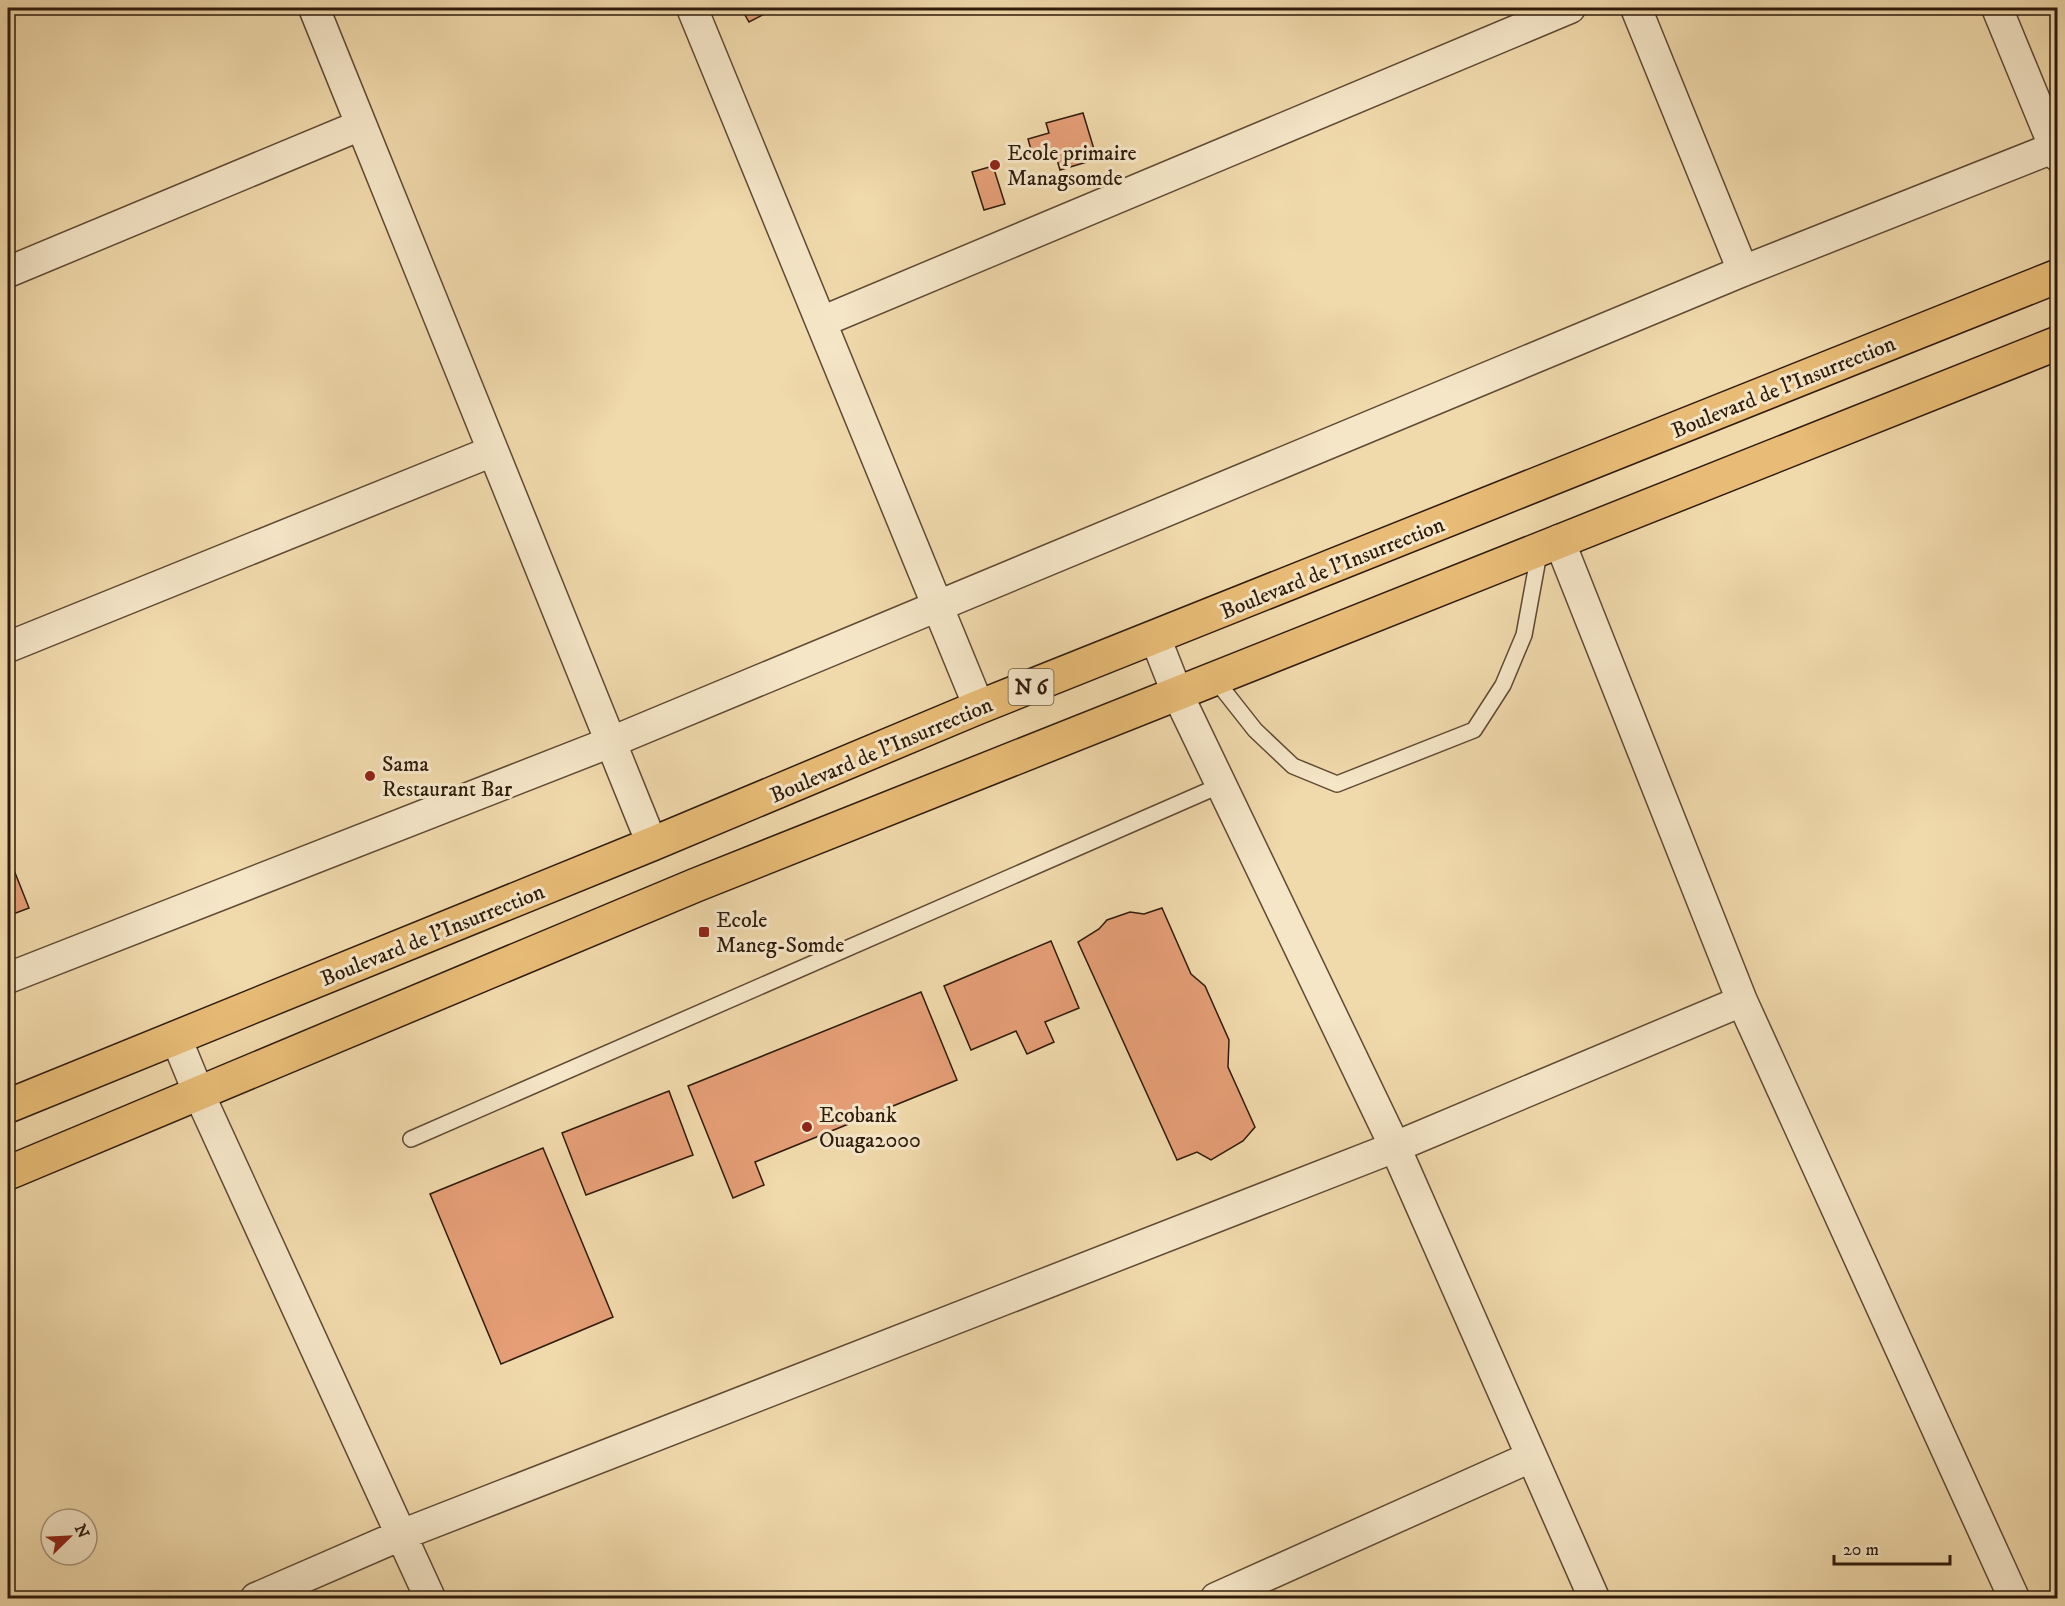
<svg xmlns="http://www.w3.org/2000/svg" width="2065" height="1606" viewBox="0 0 2065 1606" font-family="'IM FELL DW Pica',serif">
<rect width="100%" height="100%" fill="#f0d9ab"/>
<filter id="stains"><feTurbulence type="fractalNoise" baseFrequency=".00333" numOctaves="4"/><feColorMatrix values="0 0 0 0 .2 0 0 0 0 .09 0 0 0 0 .02 0 0 0 .5 -.17"/></filter>
<radialGradient id="worn" r=".72"><stop offset=".6" stop-color="#630" stop-opacity="0"/><stop offset="1" stop-color="#630" stop-opacity=".3"/></radialGradient>
<path fill="#e59e76" stroke="#2f1b0c" stroke-width="1.5" d="M741,8H776L749,22Z
M1083,113L1097,159L1060,170L1055,153L1034,160L1028,139L1049,133L1046,123Z
M993,166L1005,204L984,210L972,172Z
M8,855L29,908L8,916Z
M1162,908L1191,974L1205,986L1229,1040L1228,1067L1255,1127L1243,1141L1211,1160L1197,1152L1177,1160L1078,942L1099,929L1107,920L1130,912L1144,914Z
M1051,941L1079,1008L1045,1022L1054,1042L1027,1054L1016,1031L971,1050L944,986Z
M921,992L957,1080L755,1162L764,1185L733,1198L688,1086Z
M669,1091L693,1155L586,1195L562,1133Z
M543,1148L613,1317L501,1364L430,1194Z"/>
<g fill="none" stroke-linecap="round" stroke-linejoin="round">
<defs>
<path id="lane" d="M1214,678L1255,730L1293,766L1337,784L1474,730L1503,685L1524,635L1540,548
M411,1139L1221,785"/>
<path id="street" d="M314,8L652,844
M692,8L979,707
M1636,8L1743,271
M1997,8L2058,156
M8,272L361,125
M821,322L1570,8
M1559,540L1742,1001L2014,1598
M1155,637L1177,693L1395,1147L1594,1598
M8,647L493,451
M8,978L611,742L1743,271L2058,146
M176,1038L199,1094L430,1598
M256,1598L401,1535L1395,1147L1742,1001
M1216,1598L1531,1457"/>
<path id="primary" d="M8,1106L652,844L979,707L2058,276
M8,1173L696,885L2058,343"/>
</defs>
<use href="#lane" stroke="#5f4a34" stroke-width="18"/>
<use href="#street" stroke="#5f4a34" stroke-width="33"/>
<use href="#primary" stroke="#2f1b0c" stroke-width="36"/>
<use href="#lane" stroke="#f5e6c8" stroke-width="15"/>
<use href="#street" stroke="#f5e6c8" stroke-width="30"/>
<use href="#primary" stroke="#e8bc76" stroke-width="33"/>
</g>
<g fill="#8f2418" stroke="#f5e6c8" stroke-width="2">
<circle cx="995" cy="165" r="6"/>
<circle cx="370" cy="776" r="6"/>
<rect x="698" y="926" width="12" height="12" rx="3"/>
<circle cx="807" cy="1127" r="6"/>
</g>
<g text-anchor="middle" stroke-width="6" stroke-linejoin="round" paint-order="stroke">
<rect fill="#f5e6c8" stroke="#6a5844" stroke-width="1.5" x="1008.5" y="669" width="45" height="36" rx="4.5"/>
<g font-size="21" font-weight="bold" fill="#2f1b0c">
<text x="1031" y="694">N 6</text>
</g>
<g font-size="22" fill="#2f1b0c" stroke="#f5e6c8" text-anchor="start">
<text x="1007" y="160">Ecole primaire<tspan x="1007" dy="25">Managsomde</tspan></text>
<text x="382" y="771">Sama<tspan x="382" dy="25">Restaurant Bar</tspan></text>
<text x="716" y="927">Ecole<tspan x="716" dy="25">Maneg-Somde</tspan></text>
<text x="819" y="1122">Ecobank<tspan x="819" dy="25">Ouaga2000</tspan></text>
</g>
<g font-size="22" fill="#2f1b0c" stroke="#f5e6c8">
<text transform="translate(1783 386) rotate(-22)" y="8">Boulevard de l'Insurrection</text>
<text transform="translate(1332 567) rotate(-22)" y="8">Boulevard de l'Insurrection</text>
<text transform="translate(881 749) rotate(-23)" y="8">Boulevard de l'Insurrection</text>
<text transform="translate(432 934) rotate(-22)" y="8">Boulevard de l'Insurrection</text>
</g>
</g>
<rect width="2065" height="1606" fill="none" stroke="#f0d9ab" stroke-width="30"/>
<rect x="9" y="9" width="2047" height="1588" fill="none" stroke="#2f1b0c" stroke-width="3"/>
<rect x="15" y="15" width="2035" height="1576" fill="none" stroke="#2f1b0c" stroke-width="1.5"/>
<g transform="translate(69 1537) rotate(66)"><circle r="28" fill="#f5e6c8" stroke="#a6957d" stroke-width="1.5"/>
<path d="M0-4.5L10 22L0 15L-10 22Z" fill="#8f2418"/>
<text y="-9" font-size="16" font-weight="bold" text-anchor="middle" fill="#2f1b0c">N</text>
</g>
<path d="M1834 1555v9h116v-9" fill="none" stroke="#2f1b0c" stroke-width="3"/>
<text x="1843" y="1555" font-size="18" fill="#2f1b0c" stroke="#f5e6c8" stroke-width="4.5" paint-order="stroke">20 m</text>
<rect width="100%" height="100%" filter="url(#stains)"/>
<rect width="100%" height="100%" fill="url(#worn)"/>
</svg>
